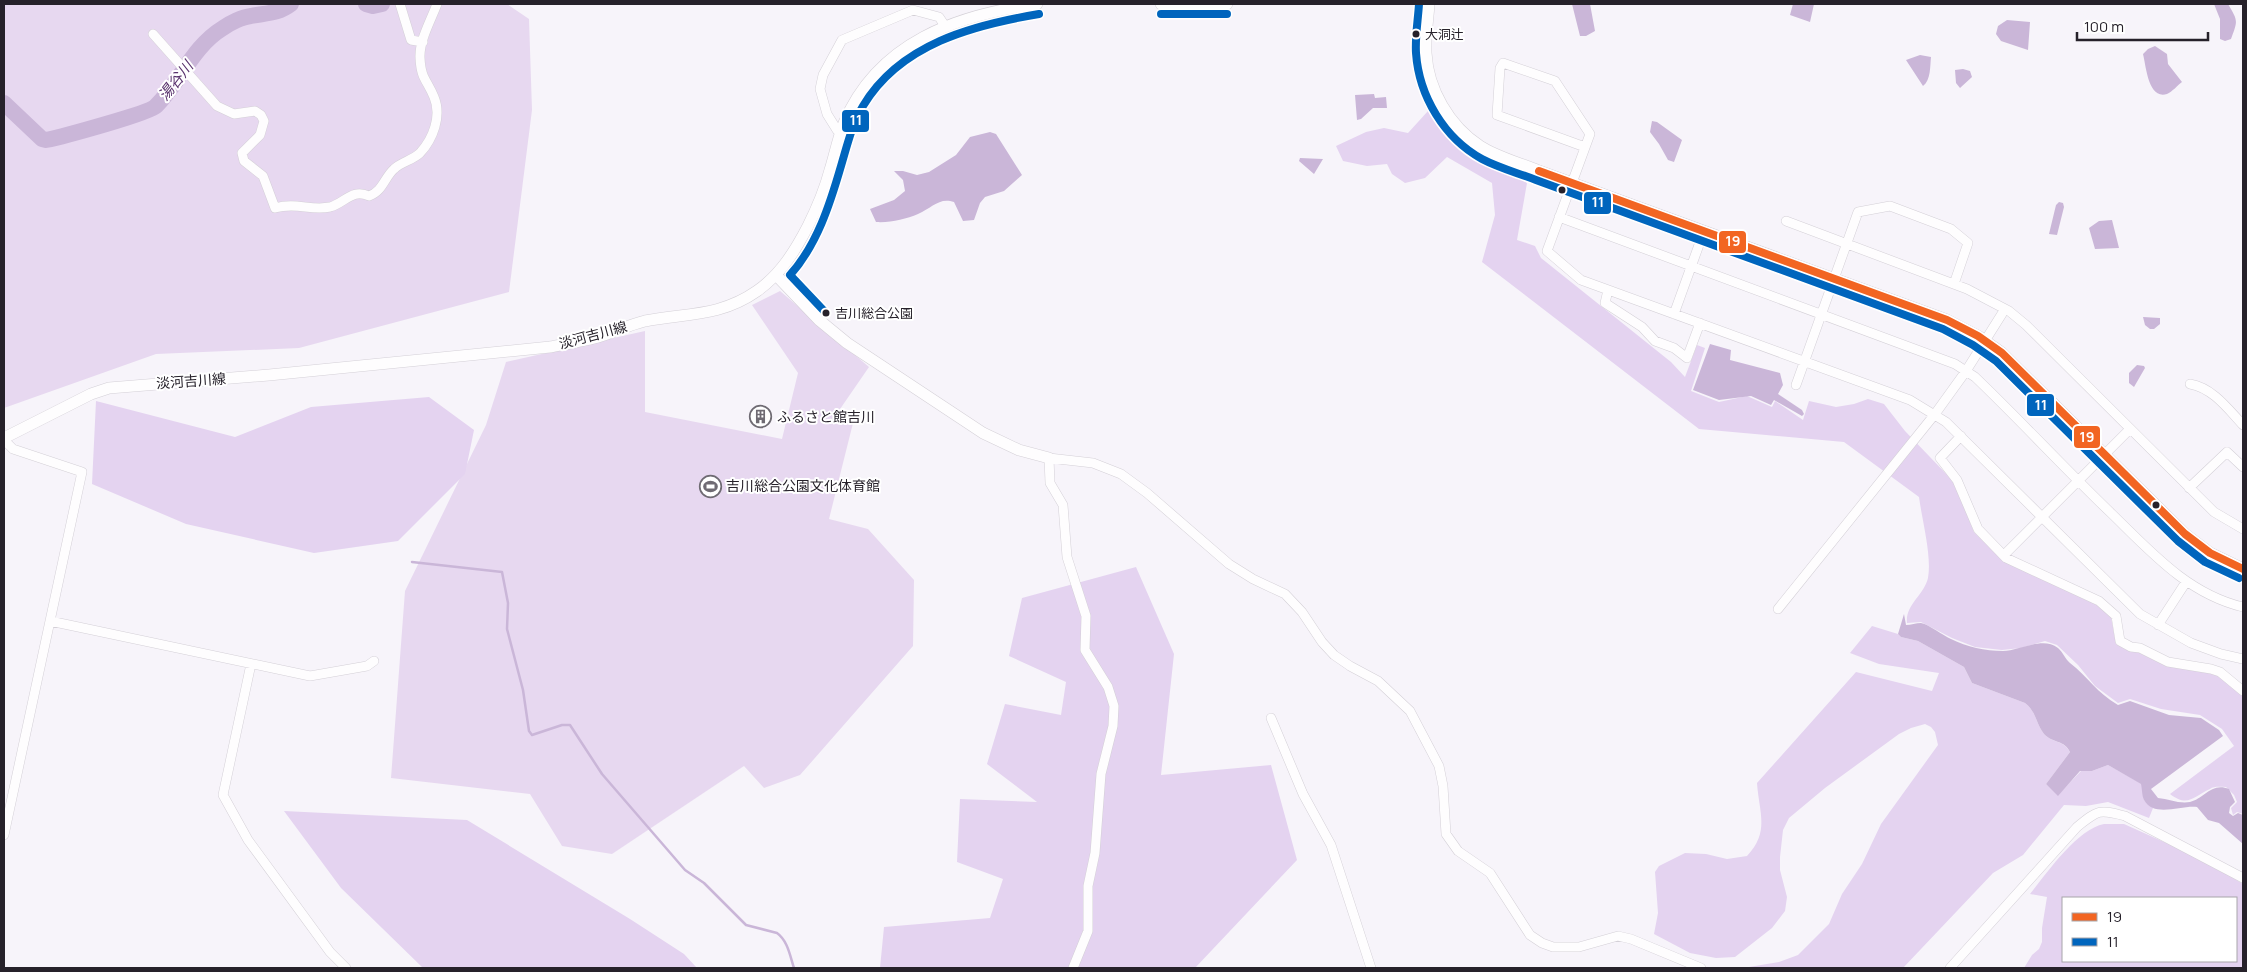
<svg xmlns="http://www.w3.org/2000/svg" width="2247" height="972" viewBox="0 0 2247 972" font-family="Manrope,'Noto Sans JP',sans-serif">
<rect width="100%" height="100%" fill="#f7f4fa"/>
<path fill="#e7d8f0" d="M4,4H507L529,19L532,110L509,292L299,348L156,354L4,408Z
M780,291L869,367L838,412L854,419L829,519L868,529L914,580L913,646L800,775L764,788L744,766L612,854L562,846L530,794L391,778L405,591L486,425L506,362L645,331V412L782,439L798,373L752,305Z"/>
<path fill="#e4d3f0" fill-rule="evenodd" d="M1419,84H1425L1439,117L1468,149L1527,183L1517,240L1535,246L1541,258L1671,362L1685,377L1697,345L1705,348L1691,391L1719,402L1747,396L1772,407L1775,401L1803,420L1809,401L1836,407L1854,404L1868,399L1884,404L1905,431L1954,482L1974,532L2003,561L2097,605L2111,617L2116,644L2129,651H2139L2167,666L2207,671L2222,678L2243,696V814L2237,812L2233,815L2231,808L2237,802L2234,795L2226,787C2220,787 2214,786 2210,789C2194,796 2188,808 2170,794L2234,746L2222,729L2200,715L2161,709L2130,699L2118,703L2095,686L2078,665L2057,645L2045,641L2021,648L2002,650L1975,647L1952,638L1921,622L1907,623C1905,605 1924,595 1928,578C1932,556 1922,520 1919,497L1844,442L1699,429L1482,262L1495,215L1492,183L1447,157L1425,178L1405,183L1392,174L1387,164L1367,166L1343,161L1336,146L1366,132L1384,128L1408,133L1428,111Z
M429,397L474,430L465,474L398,541L314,553L186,524L92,484L96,401L235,437L311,407Z
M1136,567L1174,654L1161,775L1271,765L1297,860L1195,968H880L884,927L990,918L1003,879L957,862L960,799L1037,802L987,764L1005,704L1061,715L1066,682L1009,656L1022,598Z
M1872,626L1898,634L1901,637L1918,641L1964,667L1972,683L2025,703C2036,711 2036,724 2044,734C2052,743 2064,740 2070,752L2046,784L2058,795L2081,771H2092L2108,765L2142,784L2144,800L2153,808L2149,818L2108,802L2086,806L2064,805L2023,855L1993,873L1903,968H1743L1779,962L1798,955L1829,924L1842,894L1862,864L1881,824L1938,745L1935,732L1931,727L1925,724L1911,728L1899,734L1825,788L1789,818L1783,830L1780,857V870L1787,897L1785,911L1772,928L1735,957L1716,958L1690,953L1654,934L1658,913L1655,872L1659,866L1685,853L1706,854L1727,859L1747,856C1770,832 1759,812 1757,783L1856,672L1932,691L1939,673L1879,664L1850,653Z
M284,811L467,820L630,919L684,954L697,968H423L341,888Z
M2104,824H2124L2204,860L2243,884V968H2024L2032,955L2039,949L2042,942V928L2047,897L2030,894C2047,873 2077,829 2104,824ZM2063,898H2236V961H2063Z"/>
<path fill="#cab6d8" d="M1572,4H1590L1595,31L1586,36H1580Z
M1793,4H1814L1810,22L1790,15Z
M2214,4H2228C2238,21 2238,20 2231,39L2225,41L2220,39V19Z
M2007,20L2030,22L2028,50L2001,41L1996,34L1998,26Z
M2155,46L2167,54L2168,64L2182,82C2178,85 2172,92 2167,94C2148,100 2146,65 2143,54L2148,49Z
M1920,55L1931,57C1930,66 1931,80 1923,86L1906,60Z
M1963,69L1970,71L1972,77L1960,88L1956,83L1955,70Z
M1374,94L1375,98L1386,97L1387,108H1373L1361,119L1357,120L1355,95Z
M1652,121L1657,122L1682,140L1674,162L1668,160L1659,144L1650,132Z
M990,132L996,134L1022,175L1004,191L985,197L980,203L974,220L963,221L954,202C939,197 932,208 918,214C906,219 890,223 876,222L870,209L894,200L905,191L903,180L894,171H903L917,175L929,172L956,155L970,137Z
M1300,158L1323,159L1314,174L1299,161Z
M2059,202L2063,203L2064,207L2057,235L2049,234L2056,205Z
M2112,220L2119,248L2095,249L2089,228L2099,221Z
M2143,317L2160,318V324L2154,329H2150L2145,325Z
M1710,344L1731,350L1730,360L1780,373L1783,385L1778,394L1802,410L1804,414L1802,416L1774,400L1771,405L1751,396L1719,400L1693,390Z
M2137,365L2144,366L2145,368L2134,387L2129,383V373Z
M1904,614L1906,625C1911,625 1916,623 1921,623C1930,625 1942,635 1951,639C1967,647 1985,651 2003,651C2020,651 2042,636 2058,648C2063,652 2065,659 2070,663C2088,677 2097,693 2118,705L2130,701L2169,715L2201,718L2219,730L2223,736L2151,789L2158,798C2169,799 2179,804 2190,802C2204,799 2211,782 2229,789L2235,802L2230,807L2229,813L2233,816L2238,813L2243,815V844L2219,823L2208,820L2197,807C2181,805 2154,818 2144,800C2142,796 2142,788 2141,784L2108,765L2092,771H2080L2058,796L2046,784L2070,752C2065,740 2052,743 2044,734C2036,724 2036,711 2025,703L1972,683L1964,667L1918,641L1901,637L1898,634Z"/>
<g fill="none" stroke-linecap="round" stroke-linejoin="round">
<path stroke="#cab6d8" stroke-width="2.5" d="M412,562L502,572L508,603L507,629L523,690L529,731L532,735L562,725H570L602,774L685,870L704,883L746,925L777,933C788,941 790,956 794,968"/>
<path stroke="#cab6d8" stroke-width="16" d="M366,4L373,6L382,4
M4,103L42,139L46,140C61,137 150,113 156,106C181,81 192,47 223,28C230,23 242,17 251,16C266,13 278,14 291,4"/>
<defs>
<path id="street" d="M400,4L411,40L423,42
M153,34L217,106L234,114L255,111L261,115L264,121L260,135L242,153L244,161L263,176L275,208C296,202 311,211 330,207C345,203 352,188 369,196C383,191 384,178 394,169C401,162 413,160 420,153C433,139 442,116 434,97C427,80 421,79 420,58C419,41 431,20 437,4
M841,131L837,130L827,114L820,89L823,75L842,40L913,10L939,17L945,26
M1585,147L1497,115L1500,68L1503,63L1555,81L1590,134C1576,173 1561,212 1547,251L1581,280L1910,400L1946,422L2140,614L2191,643L2221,654L2243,659
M1559,217L1955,364L1975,377C2021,421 2065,469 2112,514C2151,552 2188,594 2243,607
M1786,221L1967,289L2009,311L2026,325L2214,512L2243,529
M1608,290L1605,303L1642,327L1655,341L1674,348L1687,358L1700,323
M1674,314L1704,231
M2190,384C2213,388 2228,409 2243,425
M1796,385L1858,212L1890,206L1951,229L1968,243L1954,284
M1961,436L1940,458L1957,480L1978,529L2006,558L2099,601L2116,616L2120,641L2131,647L2140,648L2168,662L2211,669L2220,672L2243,691
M4,440L13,449L82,472L4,835
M2189,488L2227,452L2243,467
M2004,555L2130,429
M1778,609L1935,414L1966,371L2005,309
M50,621L310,676L367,666L374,661
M2158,625L2186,582
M251,664L223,795L248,840L330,952L346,968
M1271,718L1303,794L1331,845L1371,968
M1073,968L1088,931V886L1095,853L1101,774L1113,726L1114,706L1108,687L1085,650L1086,616L1067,557L1063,505L1050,483L1049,458L1093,463L1121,474L1147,493L1229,564L1253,579L1285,594L1302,612L1322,642L1334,655L1350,666L1378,681L1410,711L1439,766L1443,786L1446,834L1458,851L1490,873L1530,935L1542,943L1553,947H1579L1618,936L1631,939L1701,968
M1950,968L2077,827C2098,810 2099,809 2125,816L2243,878"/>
<path id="secondary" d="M1161,4H1227
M1429,4C1428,20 1425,37 1426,53C1428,89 1449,126 1480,146C1497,157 1520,163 1539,171L1947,320L1978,336L2002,353L2185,534L2210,553L2243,569
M776,275L819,320L847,343L983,433L1019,450L1049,458
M4,438L91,394L109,388L269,375L550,347C566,344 583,341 598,337C614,332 629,325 645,321C686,313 720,317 757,291C781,274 795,251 808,226C817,208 825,189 830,170C835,154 838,138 844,123C878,42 957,15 1037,4"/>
</defs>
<use href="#street" stroke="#d4d0d7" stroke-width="10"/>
<use href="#secondary" stroke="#d4d0d7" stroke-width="12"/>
<use href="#street" stroke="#fefdfe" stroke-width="9"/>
<use href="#secondary" stroke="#fefdfe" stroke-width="11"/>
<defs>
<path id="bus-1" d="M1539,171L1947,320L1978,336L2002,353L2185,534L2210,553L2243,569"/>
<path id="bus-2" d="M1419,4C1418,20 1415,37 1416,53C1419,96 1444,138 1482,159C1499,168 1518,173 1536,180L1943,329L1973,345L1996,361L2178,541L2205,562L2239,578
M1161,14H1227
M826,313L790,275C817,245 830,204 841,166C847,146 852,124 863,106C900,44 973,25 1039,14"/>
</defs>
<use href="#bus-1" stroke="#fff" stroke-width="11"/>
<use href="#bus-2" stroke="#fff" stroke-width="11"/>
<use href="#bus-1" stroke="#f26522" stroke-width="8"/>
<use href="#bus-2" stroke="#0065bd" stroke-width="8"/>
</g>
<defs>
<symbol id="building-ring" viewBox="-11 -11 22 22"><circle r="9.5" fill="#fff" stroke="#6f6b73" stroke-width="1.5"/><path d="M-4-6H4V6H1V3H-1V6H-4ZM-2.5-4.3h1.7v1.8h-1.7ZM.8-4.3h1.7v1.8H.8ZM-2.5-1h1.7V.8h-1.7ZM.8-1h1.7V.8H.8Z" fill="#6f6b73"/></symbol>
<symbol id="stadium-ring" viewBox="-11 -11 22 22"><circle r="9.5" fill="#fff" stroke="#6f6b73" stroke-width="1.5"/><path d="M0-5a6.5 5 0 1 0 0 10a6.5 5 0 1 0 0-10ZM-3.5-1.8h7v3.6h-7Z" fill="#6f6b73"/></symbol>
</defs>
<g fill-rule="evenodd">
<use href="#building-ring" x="748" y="404" width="25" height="25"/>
<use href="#stadium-ring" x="698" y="474" width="25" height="25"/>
</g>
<g fill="#26212a" stroke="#fff" stroke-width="2">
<circle cx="1416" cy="34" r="4.5"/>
<circle cx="1562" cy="190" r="4.5"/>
<circle cx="826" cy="313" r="4.5"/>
<circle cx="2156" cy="505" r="4.5"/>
</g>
<g text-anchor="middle" stroke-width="4" stroke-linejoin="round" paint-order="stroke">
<g font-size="13" fill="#26212a" stroke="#fff" text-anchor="start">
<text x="1425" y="39">大洞辻</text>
<text x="835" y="318">吉川総合公園</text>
</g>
<g font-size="14" fill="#26212a" stroke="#fff">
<text transform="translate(593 335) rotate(-15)" y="5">淡河吉川線</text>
<text transform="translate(191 381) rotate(-4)" y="5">淡河吉川線</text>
</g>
<g font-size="14" fill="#26212a" stroke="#fff" text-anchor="start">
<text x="777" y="422">ふるさと館吉川</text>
<text x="726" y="491">吉川総合公園文化体育館</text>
</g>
<g font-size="15" font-style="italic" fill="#59336d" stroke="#fff">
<text transform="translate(176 81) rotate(-52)" y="5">湯谷川</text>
</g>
</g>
<g stroke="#fff" stroke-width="2">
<rect x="841" y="109" width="29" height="24" rx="5" fill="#0065bd"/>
<rect x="1583" y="191" width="29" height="24" rx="5" fill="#0065bd"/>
<rect x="1718" y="230" width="29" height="24" rx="5" fill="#f26522"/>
<rect x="2026" y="393" width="29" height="24" rx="5" fill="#0065bd"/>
<rect x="2073" y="425" width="28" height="24" rx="5" fill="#f26522"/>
</g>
<g font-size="14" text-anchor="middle" font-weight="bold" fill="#fff">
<text x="856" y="125">11</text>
<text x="1598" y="207">11</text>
<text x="1733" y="246">19</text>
<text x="2041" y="410">11</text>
<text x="2087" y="442">19</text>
</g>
<rect width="2247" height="972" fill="none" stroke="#26212a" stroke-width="10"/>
<rect x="2062" y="897" width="175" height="65" fill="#ffffff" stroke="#a8a6aa"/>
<rect x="2072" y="913" width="25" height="8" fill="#f26522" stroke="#a8a6aa"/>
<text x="2107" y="922" font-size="15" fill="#26212a">19</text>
<rect x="2072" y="938" width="25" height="8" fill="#0065bd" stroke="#a8a6aa"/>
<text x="2107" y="947" font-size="15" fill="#26212a">11</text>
<path d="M2077 32v8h131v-8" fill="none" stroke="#26212a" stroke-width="2.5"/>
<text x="2084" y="32" font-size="15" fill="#26212a" stroke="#ffffff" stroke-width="4" paint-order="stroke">100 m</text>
</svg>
